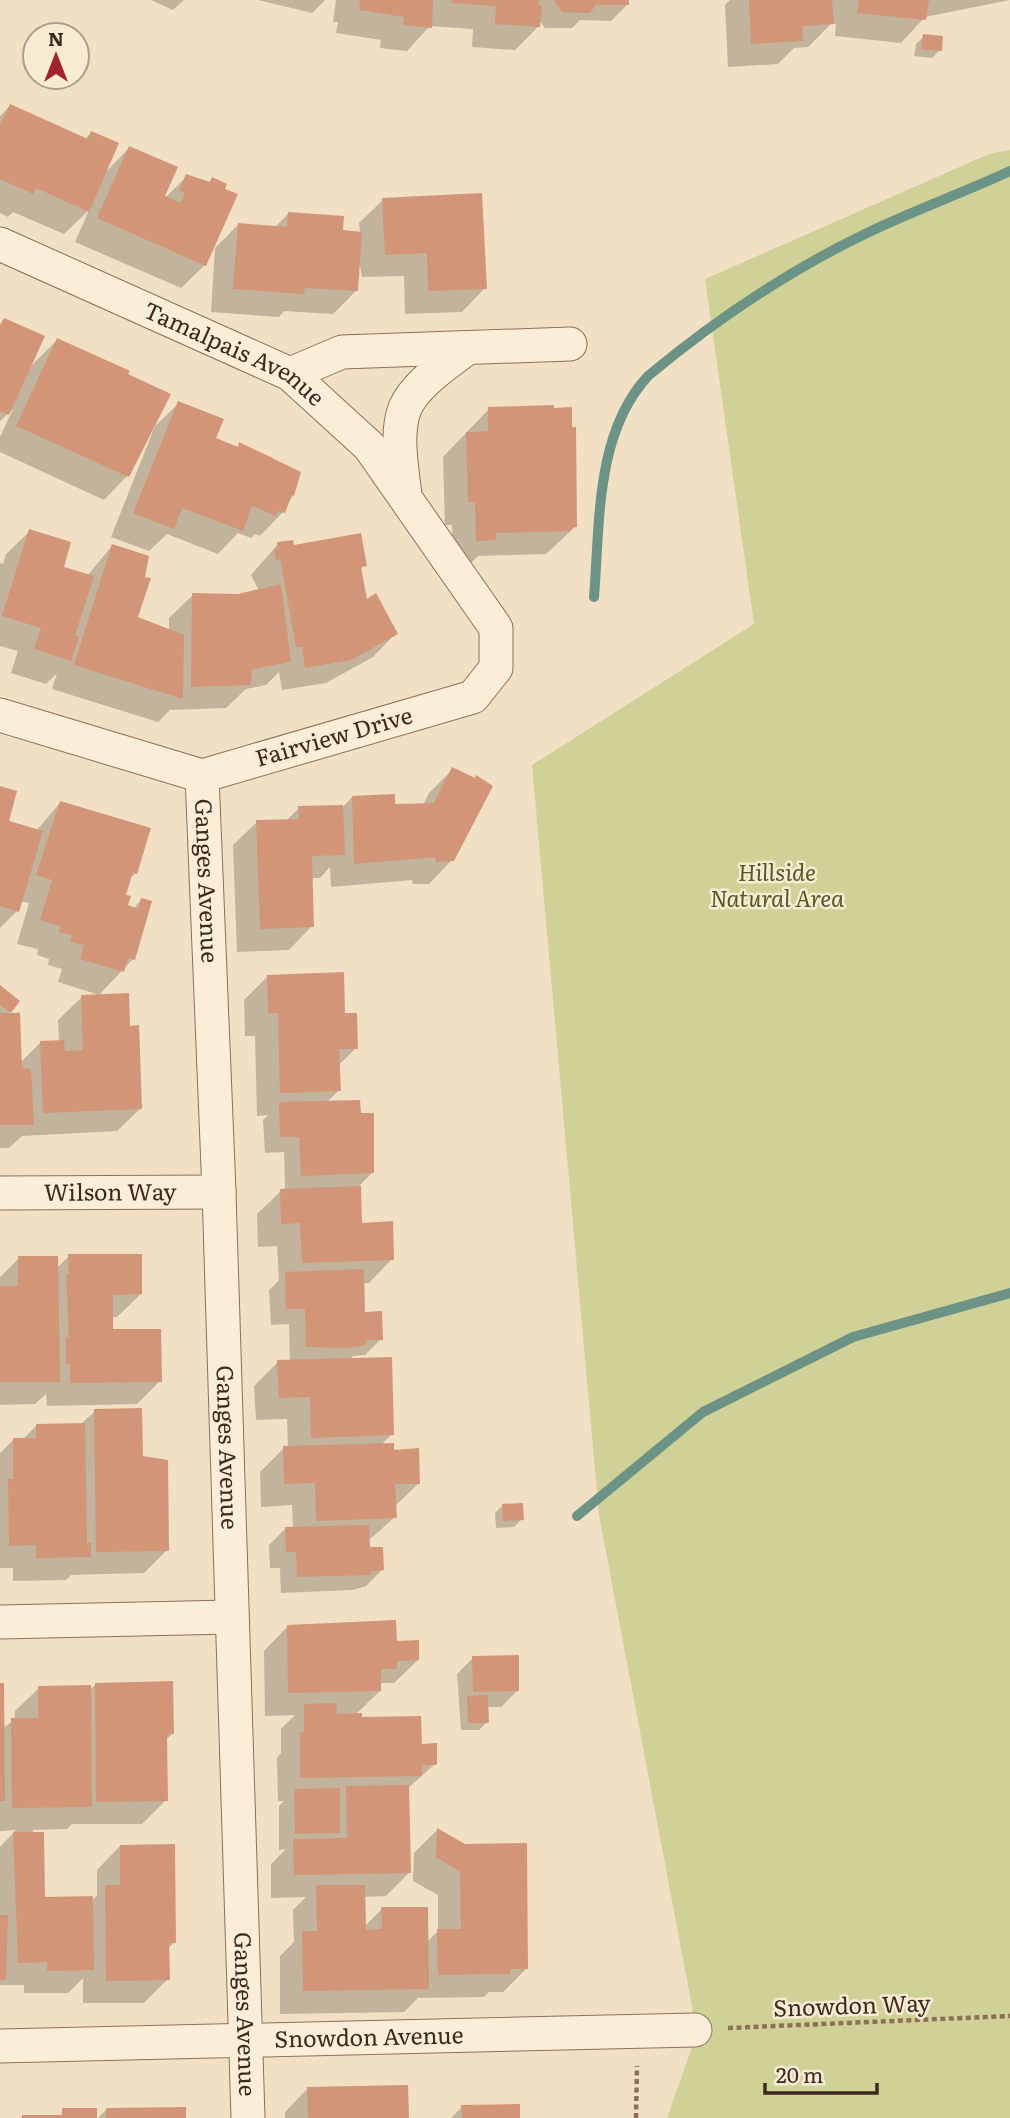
<svg xmlns="http://www.w3.org/2000/svg" width="1010" height="2118" viewBox="0 0 1010 2118" font-family="Literata,serif">
<rect width="100%" height="100%" fill="#f2e0c4"/>
<path fill="#d0d197" d="M1010,150V2118H667L697,2033L599,1515L532,765L754,624L705,279L989,154Z"/>
<path fill="#0003" d="M151,0H184L173,10Z
M258,0H325L312,13Z
M336,0H627V5L611,21L580,20L572,28H545L539,20V26L515,50L472,47L473,29L430,26L407,51L380,48L381,40L336,33L338,22H333Z
M730,0H1010L925,17L901,43L835,36L836,24L832,23L808,47L794,48L778,64L728,67L725,5Z
M924,36L940,50L932,58L914,56L916,44Z
M10,106L85,139L91,133L104,174L129,148L161,202L187,176L209,183L213,179L205,265L181,288L75,242L89,210L64,234L13,212L8,217L0,213V116Z
M383,200L485,288L462,312L405,314L404,276L362,277L359,259L356,291L333,314L284,311L279,317L211,312L215,248L238,225L275,227L288,214L341,232L360,233L359,223Z
M4,320L29,368L57,340L127,476L104,500L0,452V437L13,409L0,421V324Z
M179,403L214,439L236,448L240,444L273,458L271,461L293,495L283,512L260,536L255,534L251,538L238,533L218,554L167,534L149,551L111,537L155,426Z
M489,409L576,526L546,554L478,556L471,563H453L452,525H445L443,457Z
M30,531L62,568L87,576L112,546L136,618L169,631V618L193,595H238L259,591L251,575L278,544L365,565L359,570L365,602L396,633L373,657L326,683L282,690L279,672L266,685L246,689L226,708L170,710L158,722L52,689L57,673L46,684L11,673L18,651L0,646V563L3,564L6,554Z
M453,769L452,860L429,884H413L412,880L331,887L330,867L320,878H311L312,926L289,950L237,952L233,845L257,822L286,821L299,808L343,807L352,797L393,806L423,805L429,793Z
M0,787L6,822L36,831L60,803L136,873L128,880L124,896L126,907L133,909L141,900L133,959L99,995L58,982L62,969L48,965L49,959L37,955L38,949L17,944L29,903L20,901L17,911L0,928Z
M268,976L344,1015L356,1048L338,1066L339,1090L326,1103L372,1173L357,1188L360,1224L392,1259L369,1283H362L363,1314L381,1339L365,1355L353,1356L349,1360L392,1434L381,1445L392,1451L419,1483L394,1507L395,1517L368,1541V1549L382,1570L366,1586L353,1590L281,1593L280,1568H270L269,1545L285,1529H293L292,1505L261,1507L260,1472L284,1448H288L287,1419L256,1420L254,1386L278,1362H290L289,1324L271,1325L269,1290L279,1280L277,1246L258,1247L257,1214L281,1191H285L284,1152L265,1153L263,1120L268,1115L257,1116L255,1036H245L244,1000Z
M0,988L18,1002L7,1015L20,1063L40,1043L59,1042L58,1020L82,997L128,1028L141,1108L117,1131L22,1136L9,1148H0Z
M69,1256L141,1294L117,1317H111L112,1331L160,1381L137,1404L47,1406L46,1394L35,1404L0,1405V1277L19,1258L57,1268Z
M95,1411L141,1458L167,1550L144,1573L71,1575L66,1580L13,1581V1568H0V1453L13,1440H22L36,1426L80,1425Z
M503,1505L522,1519L514,1527L496,1528L495,1513Z
M287,1627L395,1643L418,1660L394,1683H380V1691L355,1715L420,1746L435,1764L408,1788L409,1873L386,1896L363,1897L364,1927L382,1909L427,1942L438,1931V1895L413,1881L414,1853L437,1830L527,1968L503,1992H489L484,1997L418,1998L404,2012L280,2014V1956L294,1942L293,1910L306,1897L271,1898V1864L286,1849L279,1850V1806L284,1801H278L277,1758L281,1753V1729L295,1715L265,1716L264,1651Z
M473,1658L517,1691L501,1707H487V1722L479,1730H461L457,1674Z
M96,1684L172,1734L165,1741L166,1800L142,1824H72L67,1829L33,1830V1833L43,1899L91,1902L97,1895V1870L120,1846L175,1942L167,1949L168,1979L144,2003H83V1978L68,1993H24V1985H0V1847L16,1830L0,1831V1685L2,1729L15,1719V1711L39,1688L89,1691Z
M308,2088L407,2118H285V2112Z
M462,2107L519,2118H451Z
M107,2109L184,2118H98Z"/>
<g fill="none" stroke-linecap="round" stroke-linejoin="round">
<path stroke="#6c9486" stroke-width="10" d="M594,597C600,524 595,433 648,376C714,321 790,270 867,233C914,210 963,193 1010,171
M577,1516L703,1412L853,1337L1010,1293"/>
</g>
<path fill="#d39577" d="M360,0H433L432,28L403,25L404,17L359,10Z
M452,0H539L538,5H542L540,27L495,24L496,6L451,3Z
M554,0H629V5H596L590,13L562,12Z
M749,0H832L834,24L802,26L803,41L751,44Z
M859,0H929L926,20L857,13Z
M923,34L943,36L942,51L921,49Z
M10,104L88,139L91,131L119,143L89,212L36,188L33,194L0,179V125Z
M129,146L178,167L165,196L181,203L185,193L179,190L186,174L210,182L212,177L227,184L225,189L238,194L206,266L97,218Z
M482,193L487,289L428,291L427,253L385,255L382,198Z
M288,212L344,216L343,230L362,232L358,291L305,288L304,294L233,289L238,223L287,227Z
M4,318L45,336L9,415L0,411V326Z
M57,338L130,371L128,374L171,394L129,477L16,426Z
M178,401L224,419L216,438L238,447L239,442L301,472L294,496L292,495L285,513L278,511L276,516L252,506L243,531L182,508L174,529L133,513Z
M554,405V408L572,407V427H576L577,527L571,528V531L496,533V540L476,541L475,502H468L466,432L488,431V407Z
M29,529L71,542L64,567L94,576L75,636L79,637L71,661L34,649L41,628L2,616Z
M361,533L367,566L361,567L367,599L376,593L398,634L351,660L305,668L302,647H296L280,559L276,560L274,549H278L277,542L293,540L294,545Z
M112,544L149,556L145,577L151,578L138,617L184,635L183,699L74,665Z
M281,584L291,662L252,669L251,685L191,687L192,593L238,594Z
M452,767L475,778L476,775L493,786L454,861L436,862L435,857L354,864L352,796L395,794V804L434,803Z
M0,786L17,791L9,821L43,831L19,912L0,906Z
M60,801L151,828L137,874L133,872L126,895L131,896L128,905L138,909L141,898L152,901L135,960L128,958L124,972L80,959L84,945L70,942L72,935L59,932L60,926L40,920L52,880L36,875Z
M343,805L345,855L312,856L314,927L260,929L256,820L299,819L298,806Z
M344,972L345,1013H357L358,1049H339L341,1091L280,1093L278,1013H268L267,975Z
M0,985L20,1001L11,1013H20L22,1068L31,1069L34,1125H0V1013H11L0,1005Z
M129,993L130,1026L139,1025L142,1109L43,1113L40,1041L64,1040L65,1051L83,1050L81,995Z
M360,1100L361,1113H374V1173L301,1176L299,1137H280L279,1102Z
M361,1186L362,1223L393,1221L394,1260L302,1263L300,1223L281,1224L280,1189Z
M68,1254H142V1294L113,1295V1329H161L162,1382L70,1383V1364H66V1337H69L66,1274H69Z
M18,1256H58L60,1382H0V1286H18Z
M364,1269L365,1312L382,1311L383,1340H366V1345L346,1348L306,1347L305,1309H286L285,1272Z
M392,1357L394,1435L311,1438L310,1397L279,1398L277,1360Z
M142,1408L143,1456L168,1460L169,1551L96,1552L94,1409Z
M85,1423L87,1543H91V1557L36,1558V1545L9,1546L8,1479H13V1438H36V1424Z
M394,1443V1450L419,1448L420,1484H395L397,1518L316,1521L315,1483L284,1484L283,1446Z
M523,1503L524,1520L503,1521L502,1504Z
M369,1525L370,1547H383L384,1570L371,1571V1575L297,1577L296,1552H286L285,1527Z
M396,1620L397,1641L419,1640V1660L397,1661V1669H381V1691L288,1693L287,1625Z
M519,1655V1691L473,1692L472,1656Z
M173,1681L174,1734H167L168,1801L96,1802L95,1683Z
M0,1683H4L5,1801H0Z
M91,1685L92,1807L12,1808L11,1718H38V1686Z
M488,1695L489,1723H468L467,1696Z
M336,1703L337,1714L362,1713V1717L421,1716L422,1744L437,1743V1765H422V1776L300,1778V1733L304,1732V1704Z
M409,1785L411,1873L294,1875L293,1839L347,1838L346,1786Z
M340,1788V1833L295,1834L294,1789Z
M437,1828L465,1844L527,1843L528,1969H510V1974L438,1975L437,1929H461L460,1872L436,1857Z
M13,1832H44L45,1897L93,1896L94,1970L47,1971V1962L18,1963Z
M175,1844L176,1943H169L170,1980L106,1981L105,1885H120V1845Z
M316,1885H365L366,1930L382,1929L381,1907H428L429,1989L303,1991L302,1931H317Z
M0,1915H8L6,1980H0Z
M408,2085L409,2118H308L307,2087Z
M520,2104V2118H462L461,2105Z
M186,2107V2118H106V2108Z
M62,2108H97V2118H22V2115H62Z"/>
<g fill="none" stroke-linecap="round" stroke-linejoin="round">
<defs>
<g id="street">
<path id="s1" d="M0,244L290,374L369,446L496,628V668L473,697L202,776L0,715"/>
<path d="M290,374L342,352L570,344"/>
<path d="M405,495C402,468 395,434 405,408C416,383 447,364 467,348"/>
<path id="s2" d="M202,776L219,1192L248,2118"/>
<path id="s3" d="M0,1193L219,1192"/>
<path d="M0,1622L231,1617"/>
<path id="s4" d="M0,2046L695,2030"/>
</g>
</defs>
<use href="#street" stroke="#8e7058" stroke-width="35"/>
<path stroke="#8e7058" stroke-width="4.5" stroke-dasharray="5 3.5" stroke-linecap="butt" d="M728,2028L1010,2016
M636,2118L637,2066"/>
<use href="#street" stroke="#fbeed8" stroke-width="33"/>
</g>
<g text-anchor="middle" stroke-width="5" stroke-linejoin="round" paint-order="stroke">
<g font-size="23" fill="#3d2a1e" stroke="#f8ebd4">
<text dy="8" stroke="none"><textPath href="#s1" startOffset="259">Tamalpais Avenue</textPath></text>
<text transform="translate(334 737) rotate(-16)" y="8">Fairview Drive</text>
<text dy="8" stroke="none"><textPath href="#s2" startOffset="105">Ganges Avenue</textPath></text>
<text dy="8" stroke="none"><textPath href="#s3" startOffset="110">Wilson Way</textPath></text>
<text dy="8" stroke="none"><textPath href="#s2" startOffset="672">Ganges Avenue</textPath></text>
<text transform="translate(852 2006) rotate(-2)" y="8">Snowdon Way</text>
<text dy="8" stroke="none"><textPath href="#s2" startOffset="1239">Ganges Avenue</textPath></text>
<text dy="8" stroke="none"><textPath href="#s4" startOffset="369">Snowdon Avenue</textPath></text>
</g>
<g font-size="23" font-style="italic" fill="#525b23" stroke="#f8ebd4">
<text x="777" y="881">Hillside<tspan x="777" dy="26">Natural Area</tspan></text>
</g>
</g>
<g transform="translate(56 56)"><circle r="33" fill="#f8ebd4" stroke="#ad9e8b" stroke-width="2"/>
<path d="M0-5L12 26L0 18L-12 26Z" fill="#a22330"/>
<text y="-10" font-size="19" font-weight="bold" text-anchor="middle" fill="#3d2a1e">N</text>
</g>
<path d="M765 2083v10h112v-10" fill="none" stroke="#3d2a1e" stroke-width="3.5"/>
<text x="776" y="2083" font-size="21" fill="#3d2a1e" stroke="#f8ebd4" stroke-width="5" paint-order="stroke">20 m</text>
</svg>
